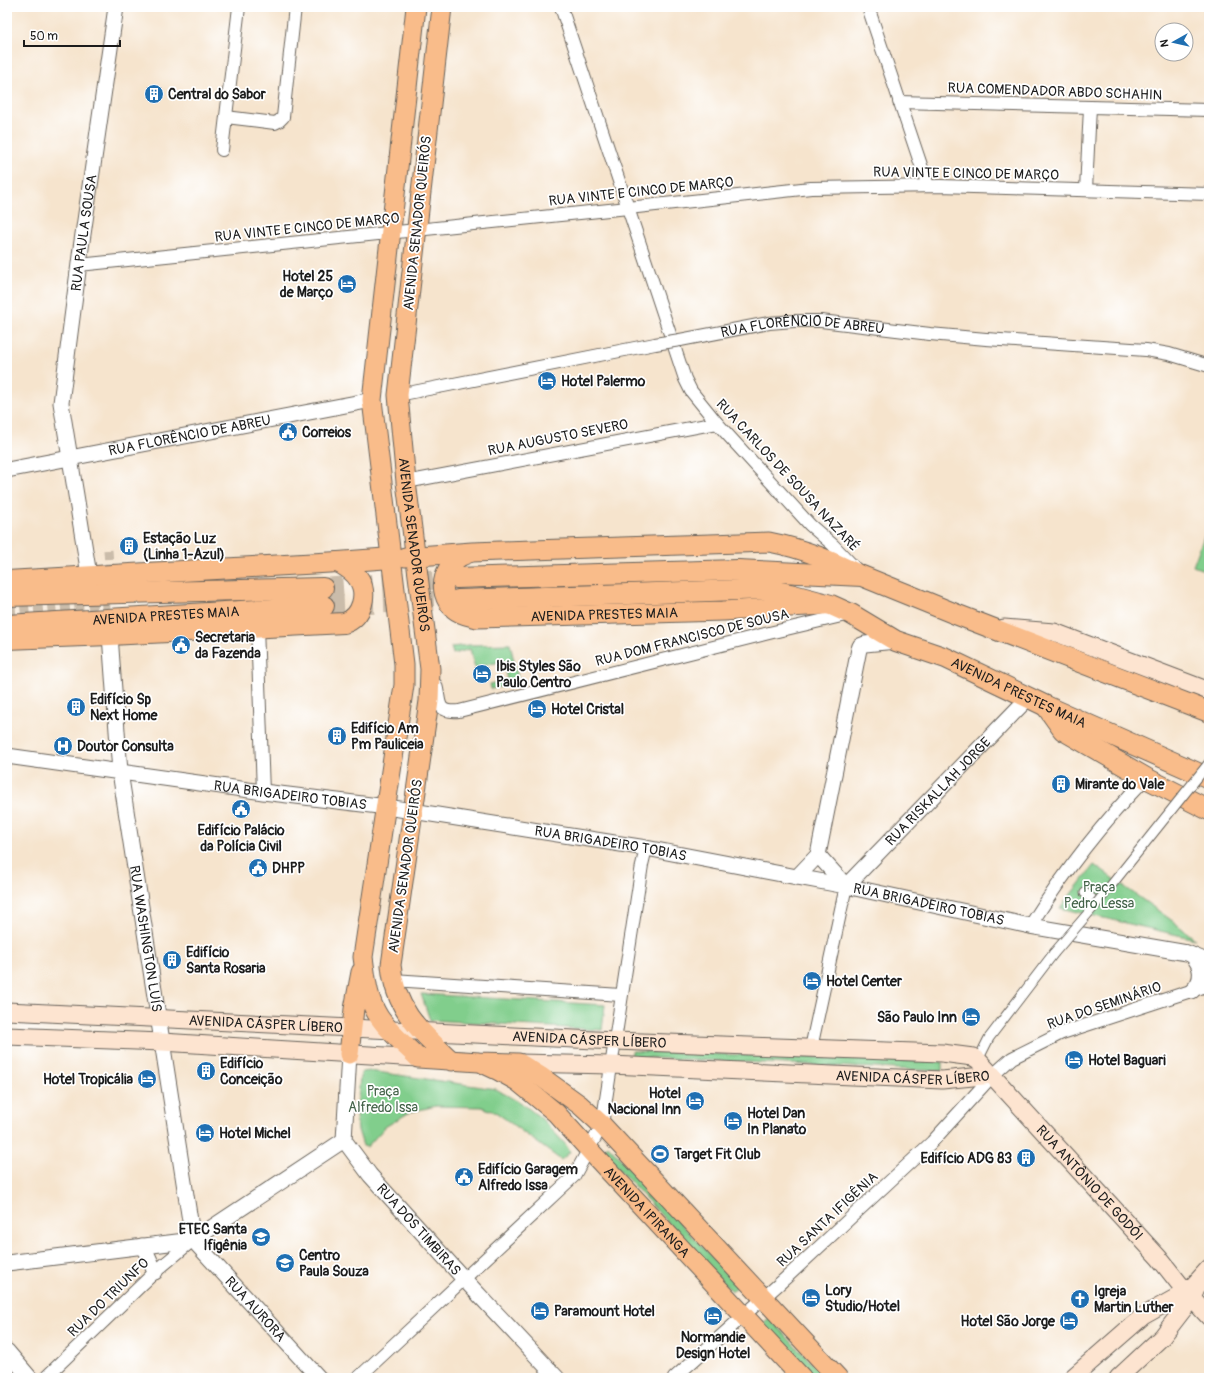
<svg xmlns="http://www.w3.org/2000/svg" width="1216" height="1385" font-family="Pangolin,sans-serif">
  <rect width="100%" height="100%" fill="#fff"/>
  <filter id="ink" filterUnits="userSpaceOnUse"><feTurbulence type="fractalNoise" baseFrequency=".025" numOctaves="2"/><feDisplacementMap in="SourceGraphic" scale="8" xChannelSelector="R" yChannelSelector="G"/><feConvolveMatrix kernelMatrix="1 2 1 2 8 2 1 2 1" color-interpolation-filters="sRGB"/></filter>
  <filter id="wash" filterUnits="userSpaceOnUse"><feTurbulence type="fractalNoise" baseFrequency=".012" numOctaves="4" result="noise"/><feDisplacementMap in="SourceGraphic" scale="16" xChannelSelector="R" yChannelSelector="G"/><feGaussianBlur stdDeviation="0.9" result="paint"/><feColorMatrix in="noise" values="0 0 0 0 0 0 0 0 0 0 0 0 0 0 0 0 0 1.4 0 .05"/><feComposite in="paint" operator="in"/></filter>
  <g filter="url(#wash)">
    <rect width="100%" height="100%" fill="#f6e4cd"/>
    <g fill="#81ce8c" stroke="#4e7554">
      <polygon points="1206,531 1209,532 1209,572 1193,566"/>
      <polygon points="510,644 519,682 491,689 490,684 507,680 503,661 475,668 470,649 453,654 451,647 469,645"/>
      <polygon points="1094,865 1174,922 1195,939 1060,908"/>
      <polygon points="421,994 605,1005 602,1030 430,1020"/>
      <polygon points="632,1051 942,1062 942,1071 631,1057"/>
      <polygon points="370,1071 496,1089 524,1105 541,1118 566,1145 570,1152 561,1160 497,1113 482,1107 436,1106 410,1112 385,1127 367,1147 363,1146 358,1130 356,1118 360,1077 362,1072"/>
      <polygon points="608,1145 738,1285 731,1291 602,1151"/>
      <polygon points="769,1318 826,1378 812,1378 762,1324"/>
    </g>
  </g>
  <g filter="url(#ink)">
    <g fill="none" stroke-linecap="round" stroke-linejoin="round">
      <g stroke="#cabcaa" stroke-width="9" stroke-dasharray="9 4.5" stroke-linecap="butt">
        <polyline points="108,550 110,577"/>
        <polyline points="7,612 113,603"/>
      </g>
      <g stroke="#cabcaa" stroke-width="20" stroke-dasharray="20 10" stroke-linecap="butt">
        <polyline points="323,588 456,578"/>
        <polyline points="324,606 458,600"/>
      </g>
      <g stroke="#68625a" stroke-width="11">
        <g id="pedestrian">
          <polyline points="1085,893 1097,903"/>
          <polyline points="978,1060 989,1038 1054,953"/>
        </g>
      </g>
      <g stroke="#68625a" stroke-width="14">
        <g id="minor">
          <polyline points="561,7 685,379 691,391 717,423 810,525 833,545 855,568"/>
          <polyline points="868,7 928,186"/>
          <polyline points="899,102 1209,110"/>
          <polyline points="226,117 275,123 279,121 283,117 295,7"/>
          <polyline points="222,150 239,7"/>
          <polyline points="1086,190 1090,107"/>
          <polyline points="79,265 628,208 811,188 940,186 1209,194"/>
          <path id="s1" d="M680 340 769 323 794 321H821L930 334 986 339 1146 350 1169 354 1209 366"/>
          <polyline points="398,395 655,344"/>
          <polyline points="406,482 717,423"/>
          <polyline points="257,627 263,792"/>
          <path d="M436 685C441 702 435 713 459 711L769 633 850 614"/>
          <path d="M1030 926C1063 874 1102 823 1146 778"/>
          <polyline points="393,980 621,995"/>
          <polyline points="811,1048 846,886"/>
          <polyline points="45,1378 155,1272 193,1240"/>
          <polyline points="358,1378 574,1176 602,1125 642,865 646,848"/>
          <polyline points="674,1378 788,1276 932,1142 993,1075 1012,1058 1062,1033 1209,985"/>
        </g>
      </g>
      <g stroke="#68625a" stroke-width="17">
        <g id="tertiary">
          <path id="s2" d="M7 470 372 400"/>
          <path id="s3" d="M89 575 61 403 81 248 116 7"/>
          <path id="s4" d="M110 635 120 772 193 1240"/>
          <path id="s5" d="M7 756 263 792 387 807 646 848 797 877 846 886 1030 926 1187 953 1209 962"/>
          <polyline points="818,855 846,886"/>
          <polyline points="797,877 818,855 859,649 860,646 865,644 896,641"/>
          <path id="s6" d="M846 886 1029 697"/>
          <path d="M1192 955C1202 966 1204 980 1192 991"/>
          <path id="s7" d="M349 1054 344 1140 370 1175 464 1279 557 1378"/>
          <path id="s8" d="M193 1240 319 1378"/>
          <polyline points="142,1246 147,1254 155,1272"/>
          <polyline points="7,1263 193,1240 344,1140"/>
          <polyline points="7,1351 30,1378"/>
        </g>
      </g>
      <g stroke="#68625a" stroke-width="19">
        <g id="secondary">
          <polyline points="1004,628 1054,632 1209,691"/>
          <path id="s9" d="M7 1011 615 1041 942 1053 973 1057 978 1060 1159 1258 1186 1292 1209 1317"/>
          <polyline points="7,1036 162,1042 418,1058"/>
          <path id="s10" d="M519 1063 611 1065 942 1080 993 1075"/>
          <polyline points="1072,1378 1143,1316 1186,1292 1194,1285 1209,1268"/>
          <polyline points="1118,1378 1162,1337 1192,1298 1196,1289"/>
        </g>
      </g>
      <g stroke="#68625a" stroke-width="21">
        <g id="primary">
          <path d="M416 7 372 400 404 664V685L363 957C366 978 367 999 379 1017 389 1032 405 1045 418 1058L479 1062 519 1063 540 1076 580 1105 602 1125 838 1378"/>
          <path id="s11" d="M442 7 398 395 406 482 430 669 429 701 391 965C395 1011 421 1032 452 1061"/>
          <path id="s12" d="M469 553C444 560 434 591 454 609 461 615 469 616 477 618L723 611 824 605"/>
          <path d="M405 557 472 552 769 542C805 549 830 560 862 576"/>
          <polyline points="349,1054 354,1009 361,972"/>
          <path id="s13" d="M484 1064 499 1071 517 1081 556 1113 593 1154 802 1378"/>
        </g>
      </g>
      <g stroke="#68625a" stroke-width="22">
        <g id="trunk">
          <polyline points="456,578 738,570 862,576 958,615 1209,712"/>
          <polyline points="7,581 338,562 391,558"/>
          <polyline points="7,596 323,588"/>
          <path id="s14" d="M458 600 766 589 790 594 831 605 851 614 896 641 946 658 1046 706 1209 778"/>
          <path id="s15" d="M7 625 324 606"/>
          <path d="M7 639 110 635 344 623C362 618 369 593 358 578 353 570 346 567 338 562"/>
          <polyline points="1046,706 1063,730 1146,778 1209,810"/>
        </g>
      </g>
      <use href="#pedestrian" stroke="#fff" stroke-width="9"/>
      <use href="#minor" stroke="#fff" stroke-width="12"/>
      <use href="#tertiary" stroke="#fff" stroke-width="15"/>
      <use href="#secondary" stroke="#fde4d0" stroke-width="17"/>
      <use href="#primary" stroke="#f9bc8a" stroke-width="19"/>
      <use href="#trunk" stroke="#f9bc8a" stroke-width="20"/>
      <g stroke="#68625a" stroke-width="11" stroke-linecap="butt">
        <polyline id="pedestrian-bridge" points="1054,953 1097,903 1209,763"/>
      </g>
      <g stroke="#68625a" stroke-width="14" stroke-linecap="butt">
        <polyline id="minor-bridge" points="655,344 680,340"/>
      </g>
      <use href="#pedestrian-bridge" stroke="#fff" stroke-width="9"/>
      <use href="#minor-bridge" stroke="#fff" stroke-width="12"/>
    </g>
  </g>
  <defs>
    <g id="building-disc" transform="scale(1)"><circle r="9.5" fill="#1f6fb2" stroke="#fff"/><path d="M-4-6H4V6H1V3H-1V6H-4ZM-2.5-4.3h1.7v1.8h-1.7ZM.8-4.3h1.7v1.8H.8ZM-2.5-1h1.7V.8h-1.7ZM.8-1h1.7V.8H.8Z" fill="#fff"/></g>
    <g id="hotel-disc" transform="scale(1)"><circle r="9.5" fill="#1f6fb2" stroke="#fff"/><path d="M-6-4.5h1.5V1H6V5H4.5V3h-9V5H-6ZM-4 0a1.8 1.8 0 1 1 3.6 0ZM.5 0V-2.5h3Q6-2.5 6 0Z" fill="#fff"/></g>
    <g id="civic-disc" transform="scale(1)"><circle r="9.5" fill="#1f6fb2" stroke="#fff"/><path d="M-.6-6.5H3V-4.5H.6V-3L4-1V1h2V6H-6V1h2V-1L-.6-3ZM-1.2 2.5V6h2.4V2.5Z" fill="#fff"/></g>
    <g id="hospital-disc" transform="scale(1)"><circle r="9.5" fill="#1f6fb2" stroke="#fff"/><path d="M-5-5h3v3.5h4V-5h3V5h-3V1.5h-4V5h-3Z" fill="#fff"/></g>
    <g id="stadium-disc" transform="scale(1)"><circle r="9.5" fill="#1f6fb2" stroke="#fff"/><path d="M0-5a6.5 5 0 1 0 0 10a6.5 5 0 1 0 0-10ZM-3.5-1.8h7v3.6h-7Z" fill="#fff"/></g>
    <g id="university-disc" transform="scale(1)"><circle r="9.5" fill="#1f6fb2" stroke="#fff"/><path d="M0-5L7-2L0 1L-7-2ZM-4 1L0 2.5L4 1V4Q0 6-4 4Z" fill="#fff"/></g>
    <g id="church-disc" transform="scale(1)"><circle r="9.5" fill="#1f6fb2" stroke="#fff"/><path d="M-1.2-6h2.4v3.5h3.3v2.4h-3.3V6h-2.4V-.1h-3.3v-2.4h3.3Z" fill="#fff"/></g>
  </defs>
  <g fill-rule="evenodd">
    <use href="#building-disc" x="154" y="94"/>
    <use href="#hotel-disc" x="347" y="284"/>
    <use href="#hotel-disc" x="547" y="381"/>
    <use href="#civic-disc" x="288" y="432"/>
    <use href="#building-disc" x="129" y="546"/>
    <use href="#civic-disc" x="181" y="645"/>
    <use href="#hotel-disc" x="482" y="674"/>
    <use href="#building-disc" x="76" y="707"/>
    <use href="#hotel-disc" x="537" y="709"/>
    <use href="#building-disc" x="337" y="736"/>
    <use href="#hospital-disc" x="63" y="746"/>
    <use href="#building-disc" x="1061" y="784"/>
    <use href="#civic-disc" x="241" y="809"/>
    <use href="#civic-disc" x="258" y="868"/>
    <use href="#building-disc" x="172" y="960"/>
    <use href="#hotel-disc" x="812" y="981"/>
    <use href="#hotel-disc" x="971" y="1017"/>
    <use href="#hotel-disc" x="1074" y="1060"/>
    <use href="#building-disc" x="206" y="1071"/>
    <use href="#hotel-disc" x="147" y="1079"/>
    <use href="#hotel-disc" x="695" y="1101"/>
    <use href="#hotel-disc" x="733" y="1121"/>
    <use href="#hotel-disc" x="205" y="1133"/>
    <use href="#stadium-disc" x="660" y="1154"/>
    <use href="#building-disc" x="1026" y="1158"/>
    <use href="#civic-disc" x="464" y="1177"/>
    <use href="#university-disc" x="261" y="1237"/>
    <use href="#university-disc" x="285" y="1263"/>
    <use href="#hotel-disc" x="811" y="1298"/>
    <use href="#church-disc" x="1080" y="1299"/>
    <use href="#hotel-disc" x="540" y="1311"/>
    <use href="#hotel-disc" x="713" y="1316"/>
    <use href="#hotel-disc" x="1069" y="1321"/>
  </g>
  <g text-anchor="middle" stroke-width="3.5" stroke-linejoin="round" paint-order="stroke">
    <g font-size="14" fill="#1c1c1c" stroke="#fff">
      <text transform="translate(1055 91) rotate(2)" y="5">RUA COMENDADOR ABDO SCHAHIN</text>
      <text transform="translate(966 173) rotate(1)" y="5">RUA VINTE E CINCO DE MARÇO</text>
      <text transform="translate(641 191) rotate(-6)" y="5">RUA VINTE E CINCO DE MARÇO</text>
      <text transform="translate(417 223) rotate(-84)" y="5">AVENIDA SENADOR QUEIRÓS</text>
      <text transform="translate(307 227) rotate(-6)" y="5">RUA VINTE E CINCO DE MARÇO</text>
      <text dy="5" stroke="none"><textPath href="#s3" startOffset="346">RUA PAULA SOUSA</textPath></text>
      <text dy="5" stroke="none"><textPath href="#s1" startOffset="124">RUA FLORÊNCIO DE ABREU</textPath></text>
      <text dy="5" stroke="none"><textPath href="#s2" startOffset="186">RUA FLORÊNCIO DE ABREU</textPath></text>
      <text transform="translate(558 437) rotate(-11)" y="5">RUA AUGUSTO SEVERO</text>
      <text transform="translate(788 475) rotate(47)" y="5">RUA CARLOS DE SOUSA NAZARÉ</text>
      <text dy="5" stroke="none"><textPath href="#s11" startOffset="541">AVENIDA SENADOR QUEIRÓS</textPath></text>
      <text dy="5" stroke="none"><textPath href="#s15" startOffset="159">AVENIDA PRESTES MAIA</textPath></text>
      <text dy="5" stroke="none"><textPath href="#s12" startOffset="223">AVENIDA PRESTES MAIA</textPath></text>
      <text transform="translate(692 637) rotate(-14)" y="5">RUA DOM FRANCISCO DE SOUSA</text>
      <text dy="5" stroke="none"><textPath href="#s14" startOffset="583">AVENIDA PRESTES MAIA</textPath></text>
      <text dy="5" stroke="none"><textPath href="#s6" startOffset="132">RUA RISKALLAH JORGE</textPath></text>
      <text dy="5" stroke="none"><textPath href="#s5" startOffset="286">RUA BRIGADEIRO TOBIAS</textPath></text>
      <text dy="5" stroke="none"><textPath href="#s5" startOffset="610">RUA BRIGADEIRO TOBIAS</textPath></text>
      <text transform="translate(405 866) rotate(-82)" y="5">AVENIDA SENADOR QUEIRÓS</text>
      <text dy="5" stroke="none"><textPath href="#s5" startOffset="934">RUA BRIGADEIRO TOBIAS</textPath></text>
      <text dy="5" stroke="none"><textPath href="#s4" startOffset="306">RUA WASHINGTON LUÍS</textPath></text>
      <text transform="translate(1104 1005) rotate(-19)" y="5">RUA DO SEMINÁRIO</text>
      <text dy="5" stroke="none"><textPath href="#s9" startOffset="259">AVENIDA CÁSPER LÍBERO</textPath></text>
      <text dy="5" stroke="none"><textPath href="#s9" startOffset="583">AVENIDA CÁSPER LÍBERO</textPath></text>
      <text dy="5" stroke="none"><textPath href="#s10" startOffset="394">AVENIDA CÁSPER LÍBERO</textPath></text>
      <text dy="5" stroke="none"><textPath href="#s9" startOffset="1139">RUA ANTÔNIO DE GODÓI</textPath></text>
      <text dy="5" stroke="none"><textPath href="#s13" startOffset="222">AVENIDA IPIRANGA</textPath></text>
      <text transform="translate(827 1219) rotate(-43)" y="5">RUA SANTA IFIGÊNIA</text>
      <text dy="5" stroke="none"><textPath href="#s7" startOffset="203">RUA DOS TIMBIRAS</textPath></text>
      <text transform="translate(108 1297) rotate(-44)" y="5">RUA DO TRIUNFO</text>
      <text dy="5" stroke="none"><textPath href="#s8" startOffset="93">RUA AURORA</textPath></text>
    </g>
    <g font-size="14" font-weight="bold" fill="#1c1c1c" stroke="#fff" text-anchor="start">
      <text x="168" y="99">Central do Sabor</text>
      <text x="333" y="281" text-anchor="end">Hotel 25<tspan x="333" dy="16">de Março</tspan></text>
      <text x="561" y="386">Hotel Palermo</text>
      <text x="302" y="437">Correios</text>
      <text x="143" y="543">Estação Luz<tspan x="143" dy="16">(Linha 1-Azul)</tspan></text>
      <text x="195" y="642">Secretaria<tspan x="195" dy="16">da Fazenda</tspan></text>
      <text x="496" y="671">Ibis Styles São<tspan x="496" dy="16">Paulo Centro</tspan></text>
      <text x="90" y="704">Edifício Sp<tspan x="90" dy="16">Next Home</tspan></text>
      <text x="551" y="714">Hotel Cristal</text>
      <text x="351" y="733">Edifício Am<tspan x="351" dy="16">Pm Pauliceia</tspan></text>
      <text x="77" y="751">Doutor Consulta</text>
      <text x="1075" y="789">Mirante do Vale</text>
      <text x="241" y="835" text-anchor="middle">Edifício Palácio<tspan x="241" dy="16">da Polícia Civil</tspan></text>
      <text x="272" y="873">DHPP</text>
      <text x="186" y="957">Edifício<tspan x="186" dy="16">Santa Rosaria</tspan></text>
      <text x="826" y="986">Hotel Center</text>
      <text x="957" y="1022" text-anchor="end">São Paulo Inn</text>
      <text x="1088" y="1065">Hotel Baguari</text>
      <text x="220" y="1068">Edifício<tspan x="220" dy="16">Conceição</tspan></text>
      <text x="133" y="1084" text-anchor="end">Hotel Tropicália</text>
      <text x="681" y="1098" text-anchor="end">Hotel<tspan x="681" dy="16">Nacional Inn</tspan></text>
      <text x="747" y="1118">Hotel Dan<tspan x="747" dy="16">In Planato</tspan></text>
      <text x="219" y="1138">Hotel Michel</text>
      <text x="674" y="1159">Target Fit Club</text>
      <text x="1012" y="1163" text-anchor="end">Edifício ADG 83</text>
      <text x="478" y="1174">Edifício Garagem<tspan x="478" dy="16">Alfredo Issa</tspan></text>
      <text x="247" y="1234" text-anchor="end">ETEC Santa<tspan x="247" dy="16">Ifigênia</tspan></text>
      <text x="299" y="1260">Centro<tspan x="299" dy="16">Paula Souza</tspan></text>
      <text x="825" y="1295">Lory<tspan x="825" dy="16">Studio/Hotel</tspan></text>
      <text x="1094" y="1296">Igreja<tspan x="1094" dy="16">Martin Luther</tspan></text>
      <text x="554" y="1316">Paramount Hotel</text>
      <text x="1055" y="1326" text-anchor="end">Hotel São Jorge</text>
      <text x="713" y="1342" text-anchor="middle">Normandie<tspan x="713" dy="16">Design Hotel</tspan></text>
    </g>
    <g font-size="14" fill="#446349" stroke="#fff">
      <text x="1099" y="892">Praça<tspan x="1099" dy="16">Pedro Lessa</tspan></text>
      <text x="383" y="1096">Praça<tspan x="383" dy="16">Alfredo Issa</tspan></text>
    </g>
  </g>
  <rect width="1216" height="1385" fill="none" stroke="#fff" stroke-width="24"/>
  <g transform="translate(1174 42) rotate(262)"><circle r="19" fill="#ffffff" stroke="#a4a4a4"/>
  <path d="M0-3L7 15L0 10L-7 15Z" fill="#1f6fb2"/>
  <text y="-6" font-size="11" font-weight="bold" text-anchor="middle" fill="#1c1c1c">N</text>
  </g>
  <path d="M24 40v6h96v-6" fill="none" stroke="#1c1c1c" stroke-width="2"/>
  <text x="30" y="40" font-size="12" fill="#1c1c1c" stroke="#ffffff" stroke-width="3" paint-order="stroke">50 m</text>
</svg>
